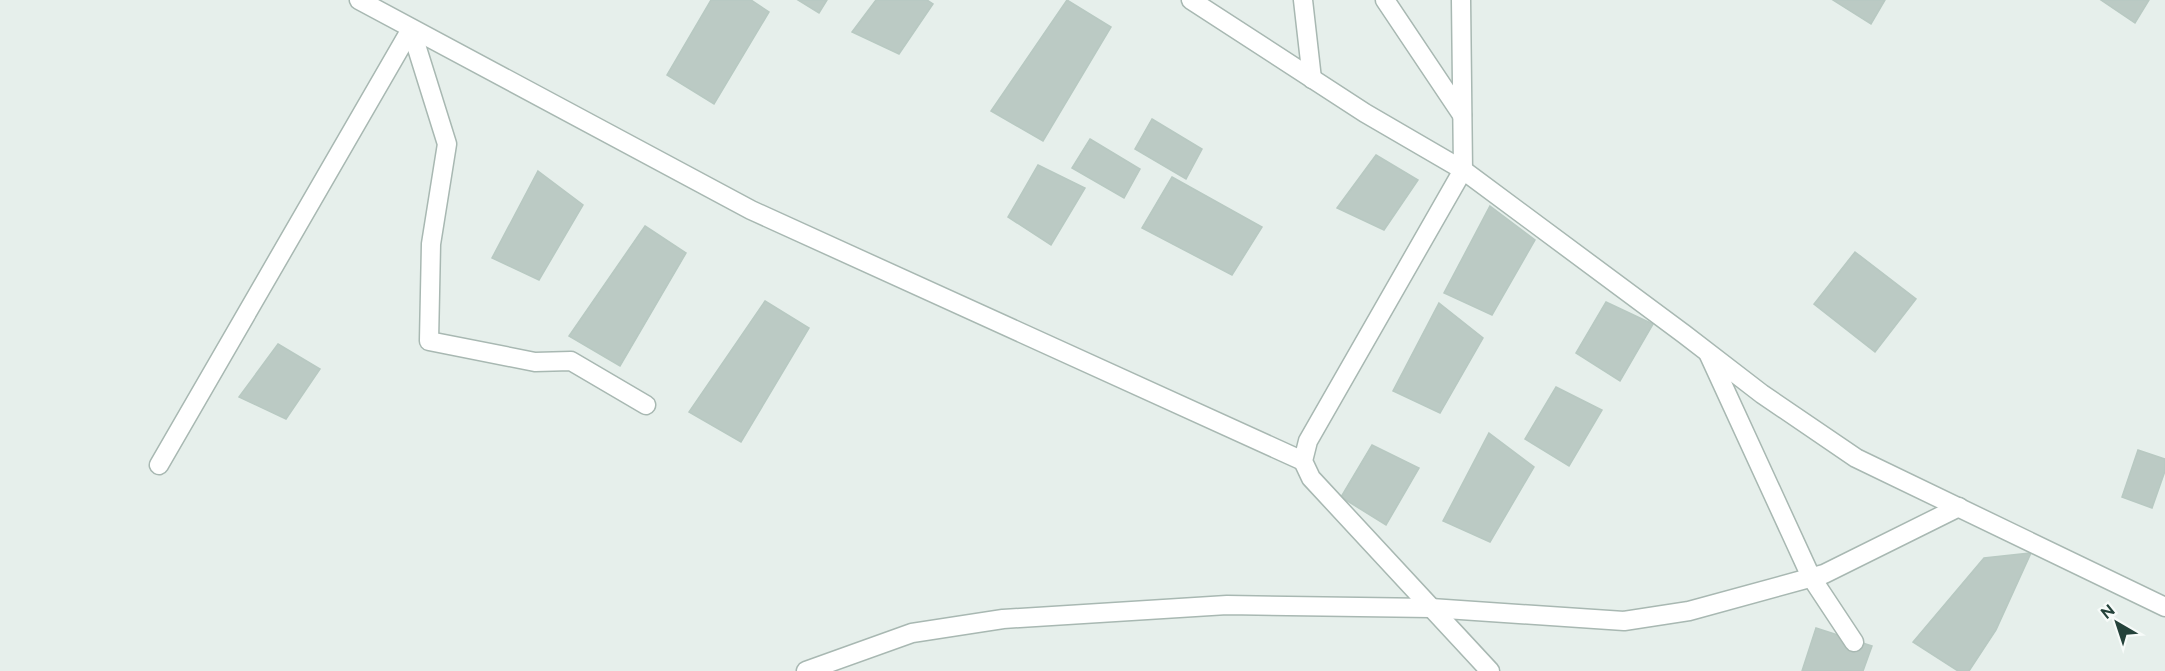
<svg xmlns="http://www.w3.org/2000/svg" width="2165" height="671" font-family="Raleway,sans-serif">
  <rect width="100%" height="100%" fill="#e6efeb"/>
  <g fill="#bbcac4" stroke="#b8c9c2" stroke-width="1.5">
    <polygon points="711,0 751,0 769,12 714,104 667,75"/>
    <polygon points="798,0 827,0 819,13"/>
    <polygon points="876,0 927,0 933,4 899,54 852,32"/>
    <polygon points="1067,0 1111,27 1043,141 991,111"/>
    <polygon points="1833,0 1885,0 1871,24"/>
    <polygon points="2101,0 2149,0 2135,23"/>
    <polygon points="1152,119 1202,149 1186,179 1135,149"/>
    <polygon points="1090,139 1140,169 1124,198 1072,168"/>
    <polygon points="1376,155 1418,180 1384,230 1337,208"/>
    <polygon points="1038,165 1085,188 1051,245 1008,217"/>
    <polygon points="538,171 583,205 539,280 492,258"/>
    <polygon points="1172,177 1262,227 1232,275 1142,228"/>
    <polygon points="1490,206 1535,240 1492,315 1444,293"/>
    <polygon points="645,226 686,253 620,366 569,336"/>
    <polygon points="1855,252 1916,299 1875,352 1814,304"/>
    <polygon points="765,301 809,328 741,442 689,412"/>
    <polygon points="1606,302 1653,324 1620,381 1576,353"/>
    <polygon points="1439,303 1483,338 1440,413 1393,391"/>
    <polygon points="278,344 320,369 286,419 239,397"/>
    <polygon points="1556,387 1602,410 1569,466 1525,439"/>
    <polygon points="1489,433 1534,467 1490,542 1443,521"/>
    <polygon points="1372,445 1419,468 1386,525 1341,497"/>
    <polygon points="2138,450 2165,459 2165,471 2152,508 2122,497"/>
    <polygon points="2031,553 1996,630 1969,671 1958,671 1913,642 1984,558"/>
    <polygon points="1816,628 1872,646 1863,671 1802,671"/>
  </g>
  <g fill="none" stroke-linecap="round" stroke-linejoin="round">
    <g stroke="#a8b8b2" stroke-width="21">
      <g id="minor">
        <polyline points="359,0 751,210 1303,461"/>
        <polyline points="1191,0 1365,113 1463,170 1684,334 1762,394 1856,458 2165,607"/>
        <polyline points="1303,0 1312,79"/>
        <polyline points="1385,0 1462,115"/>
        <polyline points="1461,0 1463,170 1308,441 1303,461 1311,478 1490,671"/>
        <polyline points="411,29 447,144 431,244 429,341 535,362 571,361 646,405"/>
        <polyline points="1709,355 1811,577 1854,642"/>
        <polyline points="159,465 411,29"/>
        <polyline points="806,671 912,633 1003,619 1227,605 1431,608 1624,621 1689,611 1824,574 1959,507"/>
      </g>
    </g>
    <use href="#minor" stroke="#fff" stroke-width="18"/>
  </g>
  <g transform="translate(2117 623) rotate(321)" stroke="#f7fbf9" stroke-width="4.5" paint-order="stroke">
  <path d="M0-4.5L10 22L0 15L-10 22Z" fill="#24423a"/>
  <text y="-9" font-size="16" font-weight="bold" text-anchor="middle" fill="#24423a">N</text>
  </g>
</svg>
